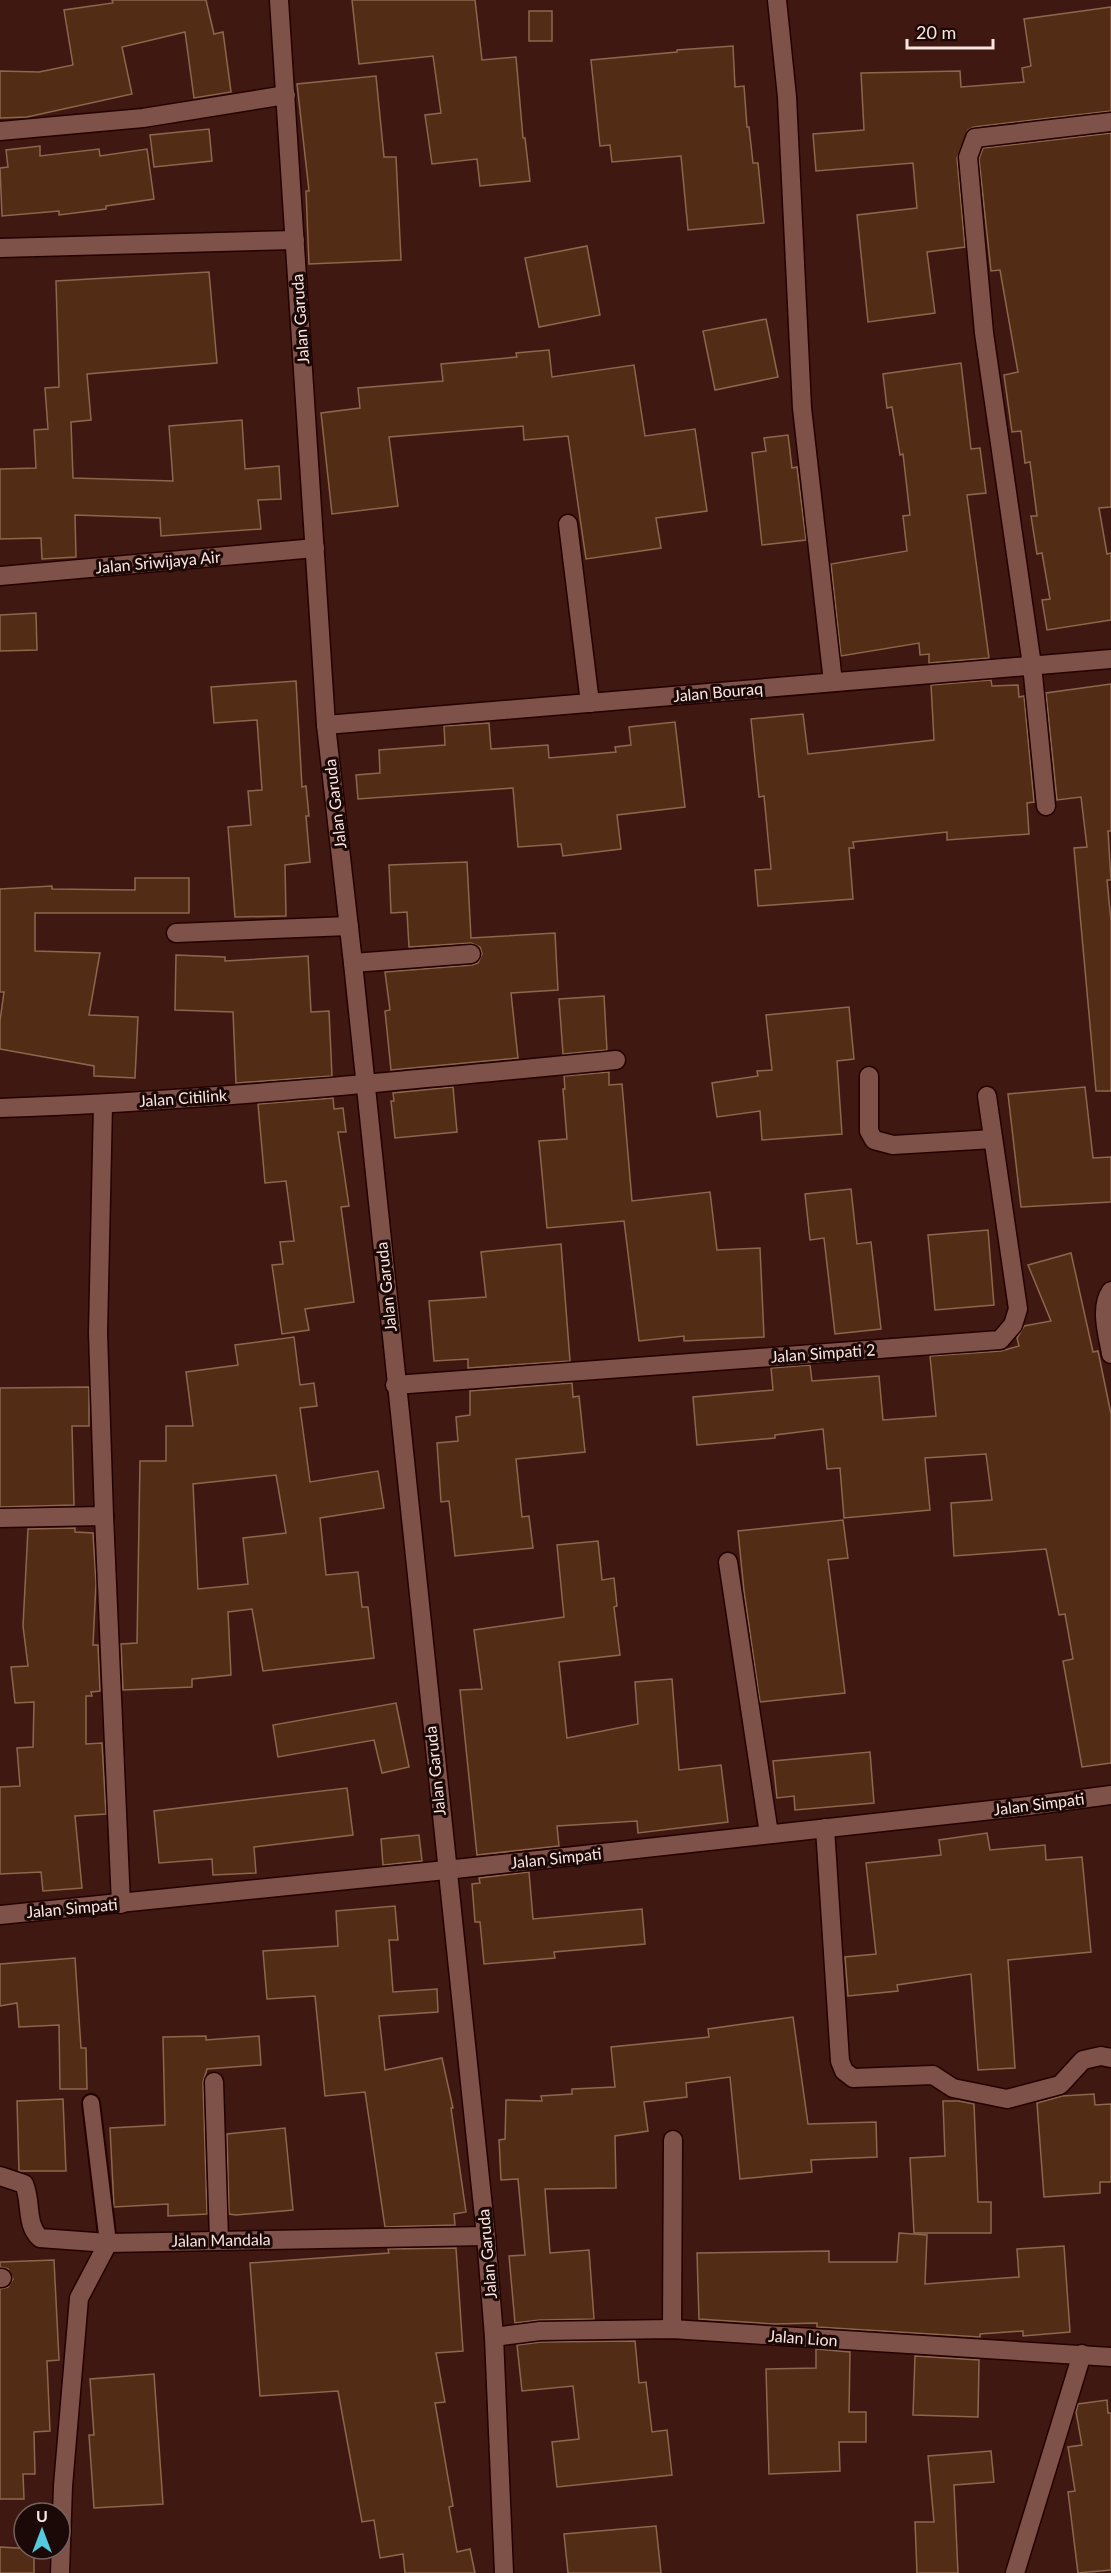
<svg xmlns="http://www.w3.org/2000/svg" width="1111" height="2573" font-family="Lato,sans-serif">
  <rect width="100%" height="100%" fill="#3f1811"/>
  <g fill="#522c14" stroke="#8e664e" stroke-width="1.5" fill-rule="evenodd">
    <polygon points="112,0 206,0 214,34 223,32 231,92 194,98 185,32 122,47 132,94 27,117 0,118 0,71 39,72 73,65 64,10 113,3"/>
    <polygon points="352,0 475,0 482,60 516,57 523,138 525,138 530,181 480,186 477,159 432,164 425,115 441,113 433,56 359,64"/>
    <polygon points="1111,7 1111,111 974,127 968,130 957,158 965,247 927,252 935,313 868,322 857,215 917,208 913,163 816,171 813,134 864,130 861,73 960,71 961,87 1024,82 1022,68 1031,66 1024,19"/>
    <rect x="529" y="11" width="23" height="30"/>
    <polygon points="733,46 735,87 744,86 747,127 749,127 753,163 758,163 764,223 688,230 681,156 612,162 610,145 600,146 591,60 677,52 677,50"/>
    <polygon points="376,76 384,157 396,157 401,260 309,264 306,191 309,191 297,84"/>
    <polygon points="209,129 212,161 154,167 150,135"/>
    <polygon points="1111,133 1111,507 1099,508 1107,554 1111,553 1111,620 1047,630 1042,600 1050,599 1042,553 1037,554 1031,516 1037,516 1030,462 1025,463 1021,431 1012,432 1004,375 1018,372 1000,270 991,271 979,159 983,148"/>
    <polygon points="40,146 40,156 99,149 100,156 147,149 154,199 106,206 106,209 59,215 59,211 2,216 0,168 8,167 6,150"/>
    <polygon points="587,246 600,315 539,327 525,258"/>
    <polygon points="209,272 217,363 87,374 91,420 71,422 73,478 173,481 169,426 242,420 245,469 279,466 281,499 258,500 261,529 161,536 160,518 75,515 76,557 42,559 41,538 0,539 0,469 36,468 34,430 48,429 45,388 59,387 56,281"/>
    <polygon points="766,319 778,377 715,390 703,331"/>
    <polygon points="549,350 552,377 634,365 645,436 695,429 707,511 656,518 661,548 586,559 568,436 524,440 523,426 389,437 398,506 332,514 321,413 360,408 358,388 443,381 441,364 517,357 516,353"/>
    <polygon points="961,363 971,449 980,448 986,493 967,495 989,658 929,663 929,654 920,655 919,643 841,656 831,564 907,551 903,516 910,515 903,454 900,455 892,407 887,408 883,374"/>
    <polygon points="788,435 792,468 797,467 806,540 762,545 752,453 766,451 764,438"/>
    <polygon points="36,613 37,650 0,651 0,615"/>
    <polygon points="991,680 992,686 1018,685 1019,697 1024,696 1034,802 1027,803 1029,834 947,840 947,832 853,842 854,848 849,848 853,899 758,906 755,870 771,869 764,796 759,797 751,719 803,714 808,754 934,740 931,685"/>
    <polygon points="296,681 302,787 306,786 309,816 306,816 310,862 285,865 286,916 235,917 228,827 251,825 248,791 262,790 257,720 214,723 211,687"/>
    <polygon points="1111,684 1111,831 1108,831 1111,880 1107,880 1111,921 1111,1091 1096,1091 1074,848 1087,847 1081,797 1057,800 1046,693"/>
    <polygon points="675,722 685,807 617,815 621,849 563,856 561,844 518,847 513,788 358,799 356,775 380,773 379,750 445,745 444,726 489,723 491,749 548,745 549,758 616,752 615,747 631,745 629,727"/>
    <polygon points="467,862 471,938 555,933 558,990 511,993 518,1058 391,1070 385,1011 390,1010 385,972 472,965 478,963 482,954 480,947 471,943 409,947 407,912 391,913 389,865"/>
    <polygon points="135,878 189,878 189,913 35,913 35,951 100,953 89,1015 138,1017 135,1078 94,1076 94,1066 0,1049 0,1021 4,992 0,992 0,889 52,886 52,889 135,890"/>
    <polygon points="176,955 225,957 225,961 308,956 311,1012 329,1011 332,1076 236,1083 233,1012 175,1010"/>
    <polygon points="604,996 607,1050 563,1054 559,999"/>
    <polygon points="849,1007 854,1059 837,1061 842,1134 762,1140 760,1111 717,1117 712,1083 758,1076 757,1071 772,1070 766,1015"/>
    <polygon points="609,1072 609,1085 622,1084 632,1201 710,1192 717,1250 760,1248 764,1337 684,1341 684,1336 639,1341 624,1221 547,1228 539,1141 567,1139 563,1089 565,1089 564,1076"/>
    <polygon points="453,1087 457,1132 395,1138 391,1101 394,1101 393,1093"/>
    <polygon points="1085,1087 1093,1158 1111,1157 1111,1202 1021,1207 1008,1094"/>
    <polygon points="333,1098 334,1109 343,1108 346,1132 338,1132 349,1206 341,1207 354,1302 305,1309 309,1330 282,1334 272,1265 283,1264 280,1242 294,1241 286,1181 265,1183 258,1104"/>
    <polygon points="851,1189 857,1244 871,1242 881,1329 835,1334 824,1238 810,1240 805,1194"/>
    <polygon points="988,1230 994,1305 935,1310 928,1235"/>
    <polygon points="561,1244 570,1361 468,1368 468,1359 434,1361 429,1301 486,1297 481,1252"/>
    <polygon points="1071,1253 1093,1352 1098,1351 1111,1414 1111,1763 1082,1767 1063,1661 1073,1659 1065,1614 1059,1615 1046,1549 954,1556 951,1503 992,1500 986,1454 925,1458 930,1510 844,1518 840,1468 827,1469 823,1429 775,1435 775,1438 697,1445 693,1397 773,1390 771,1368 810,1365 812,1381 879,1376 883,1420 936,1416 930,1356 1001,1351 1019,1346 1017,1338 1024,1326 1051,1321 1028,1265"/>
    <path d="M294 1337 300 1385 314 1383 317 1406 300 1408 310 1482 378 1471 384 1508 320 1518 326 1575 358 1572 362 1607H368L374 1658 263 1671 252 1609 228 1612 231 1675 192 1679V1687L123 1690 121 1644 137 1643 140 1461H166V1426H193L186 1372 238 1365 235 1345ZM276 1475 286 1533 243 1538 248 1584 198 1589 193 1484Z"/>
    <polygon points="572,1383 573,1397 579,1396 585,1452 516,1459 522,1517 529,1516 533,1548 455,1556 449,1501 441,1502 437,1443 458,1441 456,1417 470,1415 470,1391"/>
    <polygon points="89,1387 89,1426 72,1426 74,1505 0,1507 0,1388"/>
    <polygon points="843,1520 848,1558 828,1560 845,1693 760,1702 744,1591 738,1531"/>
    <polygon points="75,1528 75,1532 93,1533 96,1583 93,1645 98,1645 100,1691 91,1692 92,1696 86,1696 86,1744 102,1743 106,1814 75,1816 82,1888 43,1891 41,1872 0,1874 0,1787 20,1786 17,1748 33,1747 34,1702 15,1703 11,1667 28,1666 23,1626 28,1529"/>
    <polygon points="598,1541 602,1580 614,1578 617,1606 614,1607 620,1655 559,1662 567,1738 638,1724 635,1682 672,1679 679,1770 721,1765 728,1822 638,1833 637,1821 557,1826 559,1846 477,1855 460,1690 482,1689 474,1630 564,1617 557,1545"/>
    <polygon points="396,1703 409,1767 382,1773 374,1740 278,1757 273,1725"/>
    <polygon points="870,1752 874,1803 795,1810 794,1796 777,1798 773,1761"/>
    <polygon points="347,1788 353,1835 254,1847 256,1873 213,1875 212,1859 159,1863 154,1811"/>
    <polygon points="987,1833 990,1850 1045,1845 1046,1860 1082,1857 1091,1952 1008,1960 1015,2068 978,2070 971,1974 897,1985 898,1991 848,1996 845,1957 876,1954 866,1863 941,1855 939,1840"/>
    <polygon points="419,1835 422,1861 383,1865 381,1839"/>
    <polygon points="529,1872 533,1919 642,1909 645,1944 554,1952 555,1958 484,1964 480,1922 475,1922 472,1884 480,1883 479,1878"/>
    <polygon points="395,1906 398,1940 389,1940 393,1992 437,1989 438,2012 379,2016 385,2070 442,2058 453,2108 451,2108 466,2212 454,2214 455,2225 385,2227 365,2092 325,2096 315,1996 267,1999 263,1951 338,1946 336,1911"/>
    <polygon points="75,1958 81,2048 86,2048 87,2089 60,2089 59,2025 19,2027 17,2003 0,2006 0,1964"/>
    <polygon points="793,2017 808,2124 876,2122 877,2157 811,2160 812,2172 740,2179 730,2077 686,2083 687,2097 644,2102 648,2131 615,2136 616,2188 545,2189 550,2253 589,2250 594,2319 540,2320 515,2323 509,2256 525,2255 518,2179 501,2180 499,2140 505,2139 506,2100 542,2101 541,2096 572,2094 572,2089 615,2087 611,2047 709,2037 708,2029"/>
    <polygon points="206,2036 206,2040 259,2036 261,2065 207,2069 203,2082 207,2214 168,2216 168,2204 114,2207 110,2128 165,2125 163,2037"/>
    <polygon points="1094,2094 1095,2105 1111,2104 1111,2182 1100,2182 1100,2193 1044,2197 1037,2103 1062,2096"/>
    <polygon points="63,2099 66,2171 19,2171 17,2101"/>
    <polygon points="943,2101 959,2101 974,2104 978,2202 991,2202 991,2233 914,2233 910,2158 945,2156"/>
    <polygon points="285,2128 293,2210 236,2215 229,2214 227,2134"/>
    <polygon points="899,2233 927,2235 925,2284 1019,2277 1017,2249 1064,2246 1070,2332 1023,2336 1023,2331 980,2334 980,2337 817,2327 817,2323 774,2324 699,2319 697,2253 829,2251 829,2262 897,2262"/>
    <polygon points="456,2248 463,2351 436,2353 445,2402 435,2403 453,2506 449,2507 457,2552 470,2549 475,2573 405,2573 403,2554 380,2558 374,2520 362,2522 338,2391 260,2396 250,2263 389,2253 388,2249"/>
    <polygon points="54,2260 59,2360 47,2361 50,2431 34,2432 35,2474 23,2474 24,2499 0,2499 0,2289 8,2287 13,2279 8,2269 0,2267 0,2262"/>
    <polygon points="635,2341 639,2383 646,2382 652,2432 667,2430 672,2475 557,2487 552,2442 579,2439 573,2386 522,2391 517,2345 541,2342"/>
    <polygon points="816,2349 850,2352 849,2412 866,2412 866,2442 839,2442 840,2471 769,2474 766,2369 816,2368"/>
    <polygon points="915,2356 979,2360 978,2417 913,2415"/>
    <polygon points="154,2374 163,2504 94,2508 89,2435 94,2435 90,2379"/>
    <polygon points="1107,2400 1108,2413 1111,2413 1111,2570 1078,2573 1068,2492 1075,2491 1068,2447 1082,2445 1076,2412 1078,2404"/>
    <polygon points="991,2451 994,2482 954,2485 958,2573 917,2573 915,2522 934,2522 928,2456"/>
    <polygon points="656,2526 661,2573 568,2573 564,2534"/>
    <polygon points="0,2547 34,2549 34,2573 0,2573"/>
  </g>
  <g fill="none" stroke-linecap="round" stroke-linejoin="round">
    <g stroke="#240200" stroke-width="20">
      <polyline id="service" points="91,2103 108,2243"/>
    </g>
    <g stroke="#240200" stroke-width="21">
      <g id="minor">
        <polyline points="777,0 787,97 802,408 833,682"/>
        <polyline points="0,131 143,118 286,95"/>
        <polyline points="0,248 295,240"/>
        <polyline points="568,524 590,703"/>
        <polyline points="0,576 315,548"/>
        <polyline points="326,725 1111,659"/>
        <polyline points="1046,806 1032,665 984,333 968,157 975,138 1111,122"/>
        <polyline points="176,933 349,926"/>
        <polyline points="353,963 471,954"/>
        <polyline points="869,1076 869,1131 874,1140 893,1145 993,1139"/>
        <polyline points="103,1104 98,1333 104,1516"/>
        <path d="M0 1108C206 1101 411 1080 616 1060"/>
        <path d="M1111 1291C1099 1308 1108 1335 1111 1354"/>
        <polyline points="395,1385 1000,1340 1013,1325 1018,1309 987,1096"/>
        <polyline points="0,1518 104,1516 121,1904"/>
        <polyline points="728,1562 769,1834"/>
        <polyline points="825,1828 840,2061 844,2071 853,2078 933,2075 953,2088 1007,2099 1060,2085 1083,2060 1101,2056 1111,2058"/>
        <polyline points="0,1915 446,1870 1028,1806 1111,1795"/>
        <polyline points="214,2082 219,2240"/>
        <path d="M0 2176 24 2184C32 2202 25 2224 40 2238L108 2243 486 2236"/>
        <polyline points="0,2278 2,2278"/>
        <polyline points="672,2329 673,2140"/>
        <polyline points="494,2337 540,2331 672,2329 1111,2357"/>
        <polyline points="60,2573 63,2486 79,2298 108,2243"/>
        <polyline points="1015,2573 1082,2354"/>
      </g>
    </g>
    <g stroke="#240200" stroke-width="21">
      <polyline id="tertiary" points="279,0 326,725 353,963 486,2236 494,2337 504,2573"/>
    </g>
    <use href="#service" stroke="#7e5149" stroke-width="16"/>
    <use href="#minor" stroke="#7e5149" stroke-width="18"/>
    <use href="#tertiary" stroke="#7e5149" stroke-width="18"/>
  </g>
  <g text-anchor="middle" stroke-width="6" stroke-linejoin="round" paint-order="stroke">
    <g font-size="16" fill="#fbe5e1" stroke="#1a0906">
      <text transform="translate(300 319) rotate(-94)" y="6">Jalan Garuda</text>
      <text transform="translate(158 562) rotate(-5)" y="6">Jalan Sriwijaya Air</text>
      <text transform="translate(718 692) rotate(-5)" y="6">Jalan Bouraq</text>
      <text transform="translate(335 804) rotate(-97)" y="6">Jalan Garuda</text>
      <text transform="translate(183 1098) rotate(-4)" y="6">Jalan Citilink</text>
      <text transform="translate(386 1287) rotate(-96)" y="6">Jalan Garuda</text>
      <text transform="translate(823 1353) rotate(-4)" y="6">Jalan Simpati 2</text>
      <text transform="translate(435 1771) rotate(-96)" y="6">Jalan Garuda</text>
      <text transform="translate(1039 1804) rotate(-7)" y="6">Jalan Simpati</text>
      <text transform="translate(556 1858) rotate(-6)" y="6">Jalan Simpati</text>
      <text transform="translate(72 1908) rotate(-5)" y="6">Jalan Simpati</text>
      <text transform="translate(221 2240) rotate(-1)" y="6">Jalan Mandala</text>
      <text transform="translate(487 2254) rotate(-95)" y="6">Jalan Garuda</text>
      <text transform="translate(803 2338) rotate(4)" y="6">Jalan Lion</text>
    </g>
  </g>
  <g transform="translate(42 2531)"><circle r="28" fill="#1a0906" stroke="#74615e" stroke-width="1.5"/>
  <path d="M0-4.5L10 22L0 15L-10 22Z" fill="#55cadf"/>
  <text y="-9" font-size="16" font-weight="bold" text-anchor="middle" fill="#fbe5e1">U</text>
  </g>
  <path d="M907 39v9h86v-9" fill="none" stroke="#fbe5e1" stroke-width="3"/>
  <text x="916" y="39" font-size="18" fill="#fbe5e1" stroke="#1a0906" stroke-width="4.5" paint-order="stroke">20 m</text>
</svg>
